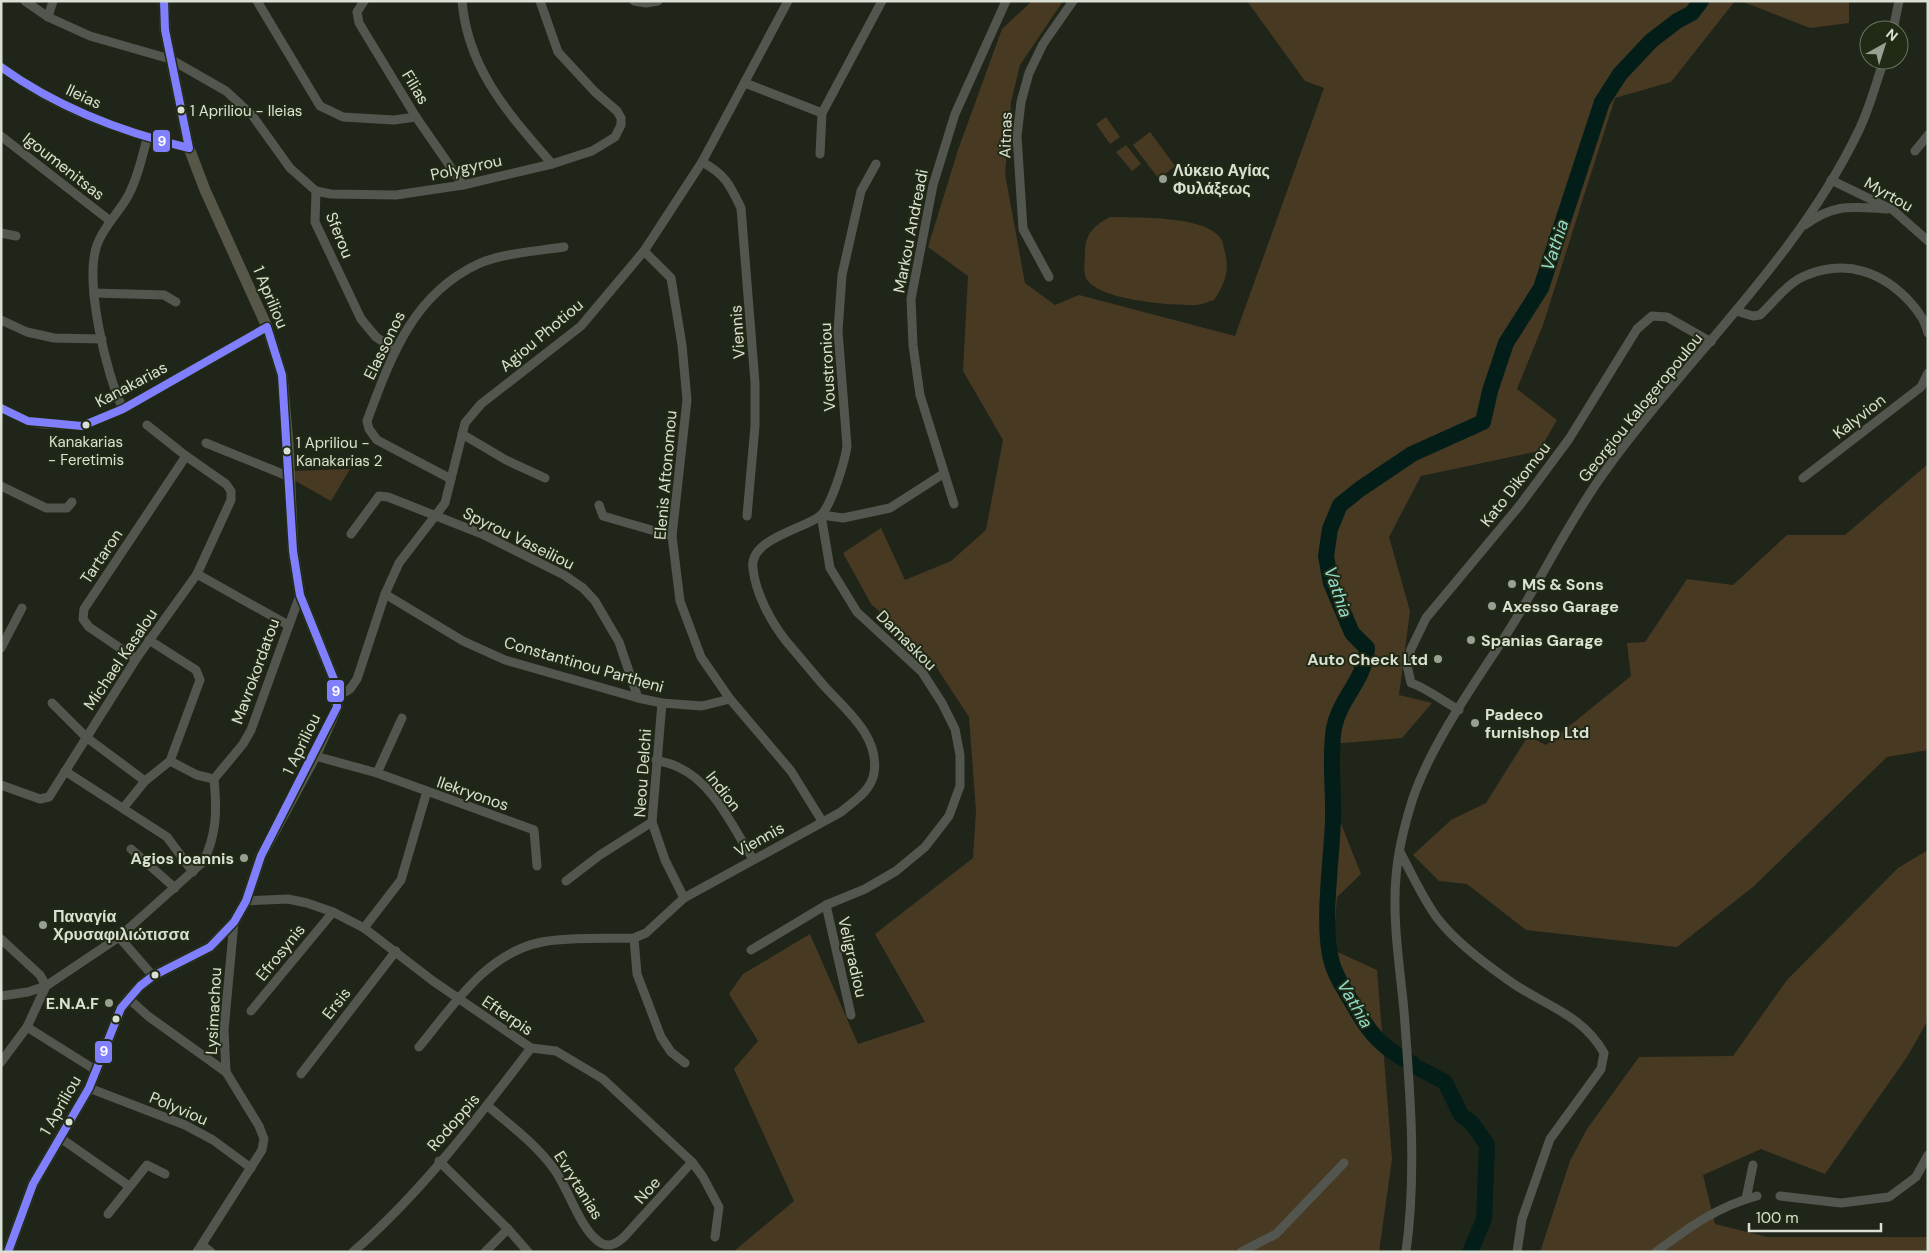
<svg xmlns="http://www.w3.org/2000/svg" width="1929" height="1253" font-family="'DM Sans',sans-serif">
  <rect width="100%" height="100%" fill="#202519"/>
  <g fill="#483923">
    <polygon points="1032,1 1063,1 1020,65 1011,102 1005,174 1025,283 1055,305 1079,295 1235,336 1324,88 1305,81 1247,1 1735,1 1671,82 1615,98 1543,325 1517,389 1557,420 1539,451 1421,476 1389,537 1410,611 1399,695 1432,703 1402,738 1332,744 1326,786 1361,874 1337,897 1333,950 1377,970 1392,1159 1379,1252 1255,1252 1248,1246 1231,1252 733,1252 794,1201 734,1069 758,1041 729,994 743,974 810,934 858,1044 925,1022 875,934 973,858 976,811 969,717 929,656 871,604 843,553 881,528 905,580 951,561 986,530 1003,440 963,371 968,276 928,247 958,150 1002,29"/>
    <polygon points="1741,1 1849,1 1849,23 1810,28"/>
    <polygon points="1106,117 1120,137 1110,144 1096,124"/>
    <polygon points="1150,132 1175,166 1159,179 1133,145"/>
    <polygon points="1126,145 1141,164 1132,171 1116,152"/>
    <path d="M1110 217C1136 218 1206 215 1221 239 1223 242 1224 249 1225 253 1230 271 1224 285 1214 300 1207 302 1199 306 1191 305 1168 305 1097 300 1086 278 1083 272 1085 261 1085 255 1084 235 1094 225 1110 217Z"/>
    <polygon points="1928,464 1928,750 1887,757 1754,886 1677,947 1526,930 1467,884 1439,881 1413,855 1451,820 1486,803 1528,736 1546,745 1631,676 1627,643 1645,642 1687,579 1733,585 1787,535 1845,535"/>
    <polygon points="350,469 331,501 292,479 293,471"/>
    <polygon points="1928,850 1928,1020 1907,1057 1825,1174 1761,1149 1703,1175 1715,1224 1767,1237 1928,1237 1928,1252 1540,1252 1570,1161 1587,1129 1639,1057 1733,1056 1787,980 1898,868"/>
  </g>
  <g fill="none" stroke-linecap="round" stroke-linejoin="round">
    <polyline stroke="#031e18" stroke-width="2.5" points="1413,1064 1420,1069"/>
    <g stroke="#031e18" stroke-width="16">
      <path d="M1413 1064C1383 1049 1369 1033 1353 1004 1345 990 1336 978 1332 963 1321 926 1332 859 1333 819 1334 789 1329 758 1334 728 1340 697 1365 681 1367 648L1352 633 1331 583 1326 556 1330 529 1340 505 1360 489 1412 454 1483 422 1490 391 1506 343 1541 288 1602 102 1620 74 1651 41 1677 21 1692 13 1701 1"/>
      <polyline points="1420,1069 1445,1082 1461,1115 1472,1123 1487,1145 1484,1219 1470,1252"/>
    </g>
    <g stroke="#53564e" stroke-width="9">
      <polyline points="25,1 48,17 90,36 170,59 226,91 252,115 290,168 316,191"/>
      <polyline points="257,1 320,106 343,117 394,120 416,117"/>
      <polyline points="364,1 357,12 359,23 416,117 463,185"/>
      <path d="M462 1C468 70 509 114 552 164"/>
      <polyline points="634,1 646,3 658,1"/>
      <polyline points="48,17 53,1"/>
      <polyline points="1893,30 1899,1"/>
      <path d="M1 67C53 107 125 134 189 148"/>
      <polyline points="745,83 822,113 882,1"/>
      <polyline points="1,136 109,220"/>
      <polyline points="1915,151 1928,135"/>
      <polyline points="820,154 822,113"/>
      <path d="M702 162C725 174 730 185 741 208L755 383V426L747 516"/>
      <polyline points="1831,180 1893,210 1928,241"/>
      <polyline points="316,191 331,194 396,195 463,185 552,164 592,151 615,137 621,125 621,118 617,111 595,92 558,52 540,1"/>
      <polyline points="316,191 315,222 361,319 376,337 395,350"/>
      <path d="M1805 225C1834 203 1853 207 1887 209"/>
      <polyline points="1,233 16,236"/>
      <polyline points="644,251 671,278 682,345 687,400 672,536 680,601 701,657 730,699 791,771 822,821"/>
      <polyline points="1049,277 1023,229 1017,136 1021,102 1029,73 1043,44 1073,1"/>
      <polyline points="94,293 164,295 176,302"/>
      <path d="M1736 311 1753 316 1760 315C1774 302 1789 281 1807 275 1847 259 1883 272 1911 303 1918 311 1926 323 1928 333"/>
      <polyline points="1,320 27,332 54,338 102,339"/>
      <polyline points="1,408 28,421 43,424 82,426 123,409 267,327"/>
      <path d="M123 409C106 374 84 281 97 245 104 225 120 212 129 194 138 177 142 157 147 139"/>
      <polyline points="462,434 506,460 545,478"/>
      <polyline points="206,443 290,477"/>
      <polyline points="1803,478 1921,387 1928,373"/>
      <path d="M451 479 377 440 369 429 367 421C391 357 412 295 478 264 502 253 538 251 564 247"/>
      <polyline points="1,486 46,508 67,508 72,502"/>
      <polyline points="954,504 920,395 913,345 911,299 933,185 955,114 1006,1"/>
      <polyline points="599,505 603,516 672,536"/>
      <polyline points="821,515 843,518 890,508 943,474"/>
      <polyline points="351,534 379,496 388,497 482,534 564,575 583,588 595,601 619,642 638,698"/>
      <polyline points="197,574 288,625"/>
      <polyline points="385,594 463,641 505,660 638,698 662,703 702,706 730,699"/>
      <polyline points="1,648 22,608"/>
      <polyline points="136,659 89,627 83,619 84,609 186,456"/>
      <polyline points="338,696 350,689 357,679 385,594 399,563 445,503 465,423 481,404 581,326 644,251 702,162 788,1"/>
      <polyline points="52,703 86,737 145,781"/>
      <polyline points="662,703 652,822 665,860 684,898"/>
      <path d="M1459 710C1446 703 1423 686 1411 683L1407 665 1411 649 1426 618 1520 505 1569 439 1637 329 1652 316 1667 317 1711 342"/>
      <polyline points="315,756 377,773 402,718"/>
      <path d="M656 760C663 762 671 763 678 767 714 783 733 828 753 859"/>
      <polyline points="170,761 197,775 214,779"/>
      <polyline points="65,771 167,837 193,872"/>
      <polyline points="377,773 427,791"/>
      <polyline points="1,785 40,799 49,797 136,659 197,574 231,500 231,491 226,484 186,456 147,425"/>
      <polyline points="124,807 145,781 170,761 200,680 196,670 149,640"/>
      <polyline points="131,849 175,888"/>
      <path d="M1400 852C1412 874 1423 899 1438 919 1455 941 1488 966 1511 982 1545 1006 1582 1014 1604 1053L1601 1069 1550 1139 1522 1219 1517 1252"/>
      <polyline points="566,881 600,855 652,822"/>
      <polyline points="246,901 288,899 307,903 333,912 364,928 433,981 531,1048 556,1051 603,1079 692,1162 703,1177 719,1207 715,1237"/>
      <polyline points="826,905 851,1015"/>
      <polyline points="364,928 401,880 427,791 534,830 537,866"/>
      <polyline points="119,937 153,976"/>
      <polyline points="634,938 637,974 661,1037 671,1052 685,1063"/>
      <polyline points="1,939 40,975 46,986"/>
      <polyline points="751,950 826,905 865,889 896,871 925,847 949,816 960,786 960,755 955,729 942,703 922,672 857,612 830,568 821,515"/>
      <polyline points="1,996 28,992 46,986"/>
      <polyline points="128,998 148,1016 226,1072"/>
      <polyline points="251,1011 333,912"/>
      <polyline points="27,1027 97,1071"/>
      <path d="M419 1047C453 1006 486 953 542 942 569 937 606 939 634 938L646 933 684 898 841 812C854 801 871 791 874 773 880 737 846 710 825 687 812 672 799 656 786 641 771 622 756 594 753 569 748 539 804 529 820 516 831 507 845 461 847 446L838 331 842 275 861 191 876 164"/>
      <path d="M1 1062 27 1027 46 986 119 937 203 862C217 835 217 809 214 779L243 744 251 730 300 595"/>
      <polyline points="301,1074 396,951"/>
      <polyline points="89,1088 185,1125 213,1140 251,1168"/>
      <path d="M488 1106C511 1126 536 1144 554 1169 568 1188 580 1228 598 1241 608 1249 616 1244 624 1237L692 1162"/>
      <polyline points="59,1137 129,1186"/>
      <polyline points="439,1161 508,1229 528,1252"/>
      <polyline points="1780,1196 1841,1203 1889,1197 1916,1177 1928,1155"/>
      <polyline points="1746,1199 1753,1165"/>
      <polyline points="108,1214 147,1165 165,1174"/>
      <polyline points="202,1245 211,1252"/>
      <polyline points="197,1252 262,1150 264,1139 259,1126 226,1072 224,1030 234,922"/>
      <path d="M353 1252C421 1193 477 1119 531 1048"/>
      <polyline points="485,1252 508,1229"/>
      <polyline points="1241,1252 1276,1234 1344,1163"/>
      <path d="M1406 1252C1417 1171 1410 1091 1404 1011 1400 969 1392 918 1396 877 1398 850 1405 823 1413 798 1432 743 1474 684 1506 635 1540 582 1567 524 1603 474 1686 358 1797 260 1859 130 1870 107 1876 83 1884 60"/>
      <path d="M1656 1252C1688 1228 1718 1206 1757 1196"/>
    </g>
    <polyline stroke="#565749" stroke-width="11" points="8,1252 33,1184 89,1088 121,1008 140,986 153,976 210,947 234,922 246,901 261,856 315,756 337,707 335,682 300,595 293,551 288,444 282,375 267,327 205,190 189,148 165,30 164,1"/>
    <g stroke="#212a14" stroke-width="11">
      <g id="bus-1">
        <path d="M1 67C58 108 121 132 189 148L165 30 164 1"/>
        <polyline points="1,408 28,421 82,426 123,409 267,327 282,375 293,551 300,595 335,682 337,707 261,856 246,901 234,922 210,947 153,976 140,986 121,1008 89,1088 33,1184 8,1252"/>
      </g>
    </g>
    <use href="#bus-1" stroke="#8080ff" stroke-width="8"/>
  </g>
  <g fill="#dae0d3" stroke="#212a14" stroke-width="2">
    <circle cx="181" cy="110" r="4.5"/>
    <circle cx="86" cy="425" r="4.5"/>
    <circle cx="287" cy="451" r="4.5"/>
    <circle cx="155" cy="975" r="4.5"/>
    <circle cx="116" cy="1019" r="4.5"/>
    <circle cx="69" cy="1122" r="4.5"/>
  </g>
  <g fill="#999f92" stroke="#212a14" stroke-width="2">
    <circle cx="1163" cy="179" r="5"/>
    <circle cx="1512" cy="584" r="5"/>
    <circle cx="1492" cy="606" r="5"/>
    <circle cx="1471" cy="640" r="5"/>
    <circle cx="1438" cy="659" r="5"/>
    <circle cx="1475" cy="723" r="5"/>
    <circle cx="244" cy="858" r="5"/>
    <circle cx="43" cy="925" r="5"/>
    <circle cx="109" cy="1003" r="5"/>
  </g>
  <g text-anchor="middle" stroke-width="4" stroke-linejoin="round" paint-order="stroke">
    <g font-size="15" fill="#dae0d3" stroke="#212a14" text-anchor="start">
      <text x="190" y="116">1 Apriliou - Ileias</text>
      <text x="86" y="447" text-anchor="middle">Kanakarias<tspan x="86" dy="18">- Feretimis</tspan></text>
      <text x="296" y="448">1 Apriliou -<tspan x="296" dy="18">Kanakarias 2</tspan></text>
    </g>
    <g font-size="16" fill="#dae0d3" stroke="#212a14">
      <text transform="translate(416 87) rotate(59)" y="6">Filias</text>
      <text transform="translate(84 96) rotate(25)" y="6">Ileias</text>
      <text transform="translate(1005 135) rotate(-88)" y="6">Aitnas</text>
      <text transform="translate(64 166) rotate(38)" y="6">Igoumenitsas</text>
      <text transform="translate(466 167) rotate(-12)" y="6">Polygyrou</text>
      <text transform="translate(1889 194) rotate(30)" y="6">Myrtou</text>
      <text transform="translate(910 231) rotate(-79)" y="6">Markou Andreadi</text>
      <text transform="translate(340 235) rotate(68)" y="6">Sferou</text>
      <text transform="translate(271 297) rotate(67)" y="6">1 Apriliou</text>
      <text transform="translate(737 332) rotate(-94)" y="6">Viennis</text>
      <text transform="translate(541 335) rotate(-40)" y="6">Agiou Photiou</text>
      <text transform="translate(384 345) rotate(-64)" y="6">Elassonos</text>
      <text transform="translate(827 367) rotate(-93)" y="6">Voustroniou</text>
      <text transform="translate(131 384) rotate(-28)" y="6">Kanakarias</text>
      <text transform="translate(1640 407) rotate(-51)" y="6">Georgiou Kalogeropoulou</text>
      <text transform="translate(1859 416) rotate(-38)" y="6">Kalyvion</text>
      <text transform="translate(665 475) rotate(-85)" y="6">Elenis Aftonomou</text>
      <text transform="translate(1515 484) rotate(-52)" y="6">Kato Dikomou</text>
      <text transform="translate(519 538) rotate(26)" y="6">Spyrou Vaseiliou</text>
      <text transform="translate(101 556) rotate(-56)" y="6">Tartaron</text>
      <text transform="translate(907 640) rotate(45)" y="6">Damaskou</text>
      <text transform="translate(120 659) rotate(-56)" y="6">Michael Kasalou</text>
      <text transform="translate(584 664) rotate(16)" y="6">Constantinou Partheni</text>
      <text transform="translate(255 671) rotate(-70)" y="6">Mavrokordatou</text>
      <text transform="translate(301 744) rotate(-64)" y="6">1 Apriliou</text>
      <text transform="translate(642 773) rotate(-86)" y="6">Neou Delchi</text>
      <text transform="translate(724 791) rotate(52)" y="6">Indion</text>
      <text transform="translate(473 793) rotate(19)" y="6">Ilekryonos</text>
      <text transform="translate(759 839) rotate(-29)" y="6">Viennis</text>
      <text transform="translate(280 952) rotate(-51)" y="6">Efrosynis</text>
      <text transform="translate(853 957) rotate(77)" y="6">Veligradiou</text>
      <text transform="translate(336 1003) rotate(-52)" y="6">Ersis</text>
      <text transform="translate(213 1011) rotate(-87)" y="6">Lysimachou</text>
      <text transform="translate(508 1015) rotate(34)" y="6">Efterpis</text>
      <text transform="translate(60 1105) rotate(-60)" y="6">1 Apriliou</text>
      <text transform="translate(179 1108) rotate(23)" y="6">Polyviou</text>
      <text transform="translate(453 1122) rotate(-49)" y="6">Rodoppis</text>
      <text transform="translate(579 1185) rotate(58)" y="6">Evrytanias</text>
      <text transform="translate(647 1190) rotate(-48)" y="6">Noe</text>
    </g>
    <g font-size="16" font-weight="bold" fill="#dae0d3" stroke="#212a14" text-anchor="start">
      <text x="1173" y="176">Λύκειο Αγίας<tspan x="1173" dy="18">Φυλάξεως</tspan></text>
      <text x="1522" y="590">MS &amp; Sons</text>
      <text x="1502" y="612">Axesso Garage</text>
      <text x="1481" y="646">Spanias Garage</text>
      <text x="1428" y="665" text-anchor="end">Auto Check Ltd</text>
      <text x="1485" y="720">Padeco<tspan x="1485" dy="18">furnishop Ltd</tspan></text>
      <text x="234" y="864" text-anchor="end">Agios Ioannis</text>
      <text x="53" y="922">Παναγία<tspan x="53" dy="18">Χρυσαφιλιώτισσα</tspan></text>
      <text x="99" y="1009" text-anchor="end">E.N.A.F</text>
    </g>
    <g font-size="18" font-style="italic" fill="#91dbcb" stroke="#212a14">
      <text transform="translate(1555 245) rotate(-72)" y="6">Vathia</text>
      <text transform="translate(1338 592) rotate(71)" y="6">Vathia</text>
      <text transform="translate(1355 1004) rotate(60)" y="6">Vathia</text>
    </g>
  </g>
  <g stroke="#212a14" stroke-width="2">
    <rect x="152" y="129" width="19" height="24" rx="5" fill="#8080ff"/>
    <rect x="326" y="679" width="19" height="24" rx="5" fill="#8080ff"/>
    <rect x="94" y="1040" width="19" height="24" rx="5" fill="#8080ff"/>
  </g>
  <g font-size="14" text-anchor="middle" font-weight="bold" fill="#fff">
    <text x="162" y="146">9</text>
    <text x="336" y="696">9</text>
    <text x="104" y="1056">9</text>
  </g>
  <rect width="1929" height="1253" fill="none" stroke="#dae0d3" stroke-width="5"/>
  <g transform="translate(1884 45) rotate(39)"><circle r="24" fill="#212a14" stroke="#6b7360"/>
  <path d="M0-4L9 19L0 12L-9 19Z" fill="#999f92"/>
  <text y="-8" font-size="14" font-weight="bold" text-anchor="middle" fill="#dae0d3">N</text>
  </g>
  <path d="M1749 1223v8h132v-8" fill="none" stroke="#dae0d3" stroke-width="2.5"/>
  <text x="1756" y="1223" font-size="15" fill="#dae0d3" stroke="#212a14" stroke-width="4" paint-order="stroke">100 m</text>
</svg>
